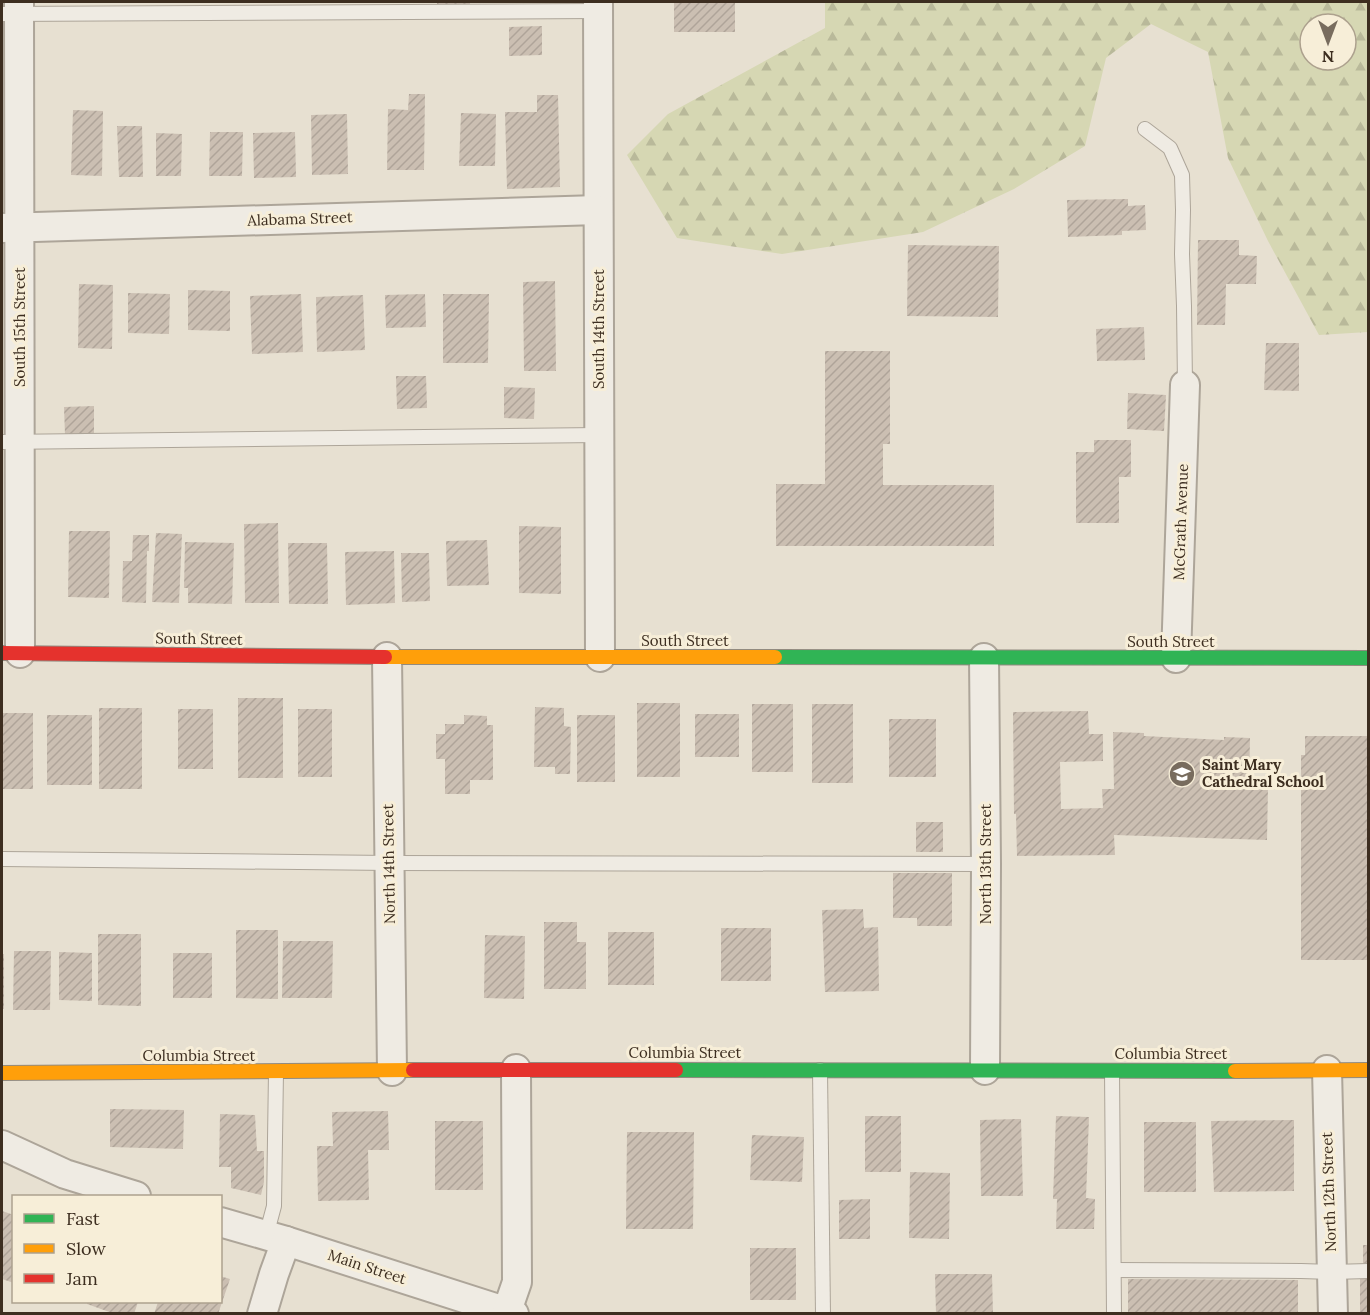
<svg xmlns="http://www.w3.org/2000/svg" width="1370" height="1315" font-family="Lora,serif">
  <defs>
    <pattern id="forest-firs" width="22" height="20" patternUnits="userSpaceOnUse" patternTransform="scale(1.5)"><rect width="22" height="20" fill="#d6d7b3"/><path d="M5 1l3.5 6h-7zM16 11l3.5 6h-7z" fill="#b9b99a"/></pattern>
    <pattern id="building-hatch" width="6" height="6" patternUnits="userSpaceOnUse" patternTransform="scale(1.5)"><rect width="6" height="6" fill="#cbbfb2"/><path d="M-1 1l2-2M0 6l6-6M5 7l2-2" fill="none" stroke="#afa499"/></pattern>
  </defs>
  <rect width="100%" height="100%" fill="#e7e0d1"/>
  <path fill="url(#forest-firs)" fill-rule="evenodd" d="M825 2H1368V332L1319 335 1268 241 1228 158 1208 52 1151 24 1106 58 1085 146 1014 189 923 232 782 254 677 238 627 155 668 114 825 28ZM1310 24H1346V60H1310Z"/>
  <g fill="url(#building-hatch)">
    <polygon points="437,2 470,2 470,7 437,8"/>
    <rect x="674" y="2" width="61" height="30"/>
    <polygon points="542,26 542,55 509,56 509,27"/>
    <polygon points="409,94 425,94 424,170 387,170 388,109 408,110"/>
    <polygon points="537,95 558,95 560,187 507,189 505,112 537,112"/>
    <polygon points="73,110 103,111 102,176 71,175"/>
    <polygon points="461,113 496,114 495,166 459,166"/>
    <polygon points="347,114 348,174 312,175 311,115"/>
    <polygon points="117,126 142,126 143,177 119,177"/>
    <polygon points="210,132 243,132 242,176 209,176"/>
    <polygon points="295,132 296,177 254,178 253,133"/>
    <polygon points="156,133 182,134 181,176 156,176"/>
    <polygon points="1128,199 1128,206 1145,205 1146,230 1122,231 1122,235 1068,237 1067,200"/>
    <polygon points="1198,240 1239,240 1239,255 1257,256 1256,284 1226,284 1225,325 1197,325"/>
    <polygon points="908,245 999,246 998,317 907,316"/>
    <polygon points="555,281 556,371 524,371 523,282"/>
    <polygon points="79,284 113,285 112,349 78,348"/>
    <polygon points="188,290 230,291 230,331 188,330"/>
    <polygon points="128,293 170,294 169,334 128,333"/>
    <polygon points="301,294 303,352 252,354 250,296"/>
    <polygon points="425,294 426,327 386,328 385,295"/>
    <polygon points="443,294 489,294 488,363 443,363"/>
    <polygon points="363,295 365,350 317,352 316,297"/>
    <polygon points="1144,327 1145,360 1097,361 1096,329"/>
    <polygon points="1266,343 1299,343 1299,391 1264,390"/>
    <polygon points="825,351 890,351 890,444 883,444 883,485 994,485 994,546 776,546 776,484 825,484"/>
    <polygon points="396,376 426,376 427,408 397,409"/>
    <polygon points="504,387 535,388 534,419 504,418"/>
    <polygon points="1128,393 1166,395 1164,431 1127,429"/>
    <polygon points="94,406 94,434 65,435 64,407"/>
    <polygon points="1094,440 1131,440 1131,477 1119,477 1119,523 1076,523 1076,452 1094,452"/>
    <polygon points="278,523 279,603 245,603 244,524"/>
    <polygon points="519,526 561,527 561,594 519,593"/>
    <polygon points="69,531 110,531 109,598 68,597"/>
    <polygon points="156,533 182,534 179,603 152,602"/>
    <polygon points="133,535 149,535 149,551 147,551 146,603 122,602 123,561 132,561"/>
    <polygon points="487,540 489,585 447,586 446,541"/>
    <polygon points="185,542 234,543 232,604 188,603 188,588 184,588"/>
    <polygon points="288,543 327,543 328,604 289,604"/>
    <polygon points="394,551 395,603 346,605 345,552"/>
    <polygon points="401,553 429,553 430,601 402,602"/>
    <rect x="238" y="698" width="45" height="80"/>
    <rect x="637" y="703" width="43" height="74"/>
    <rect x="752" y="704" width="41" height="68"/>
    <rect x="812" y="704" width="41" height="79"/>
    <polygon points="535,707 564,708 564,726 571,727 570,774 555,774 555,767 534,767"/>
    <rect x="99" y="708" width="43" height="81"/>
    <rect x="178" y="709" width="35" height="60"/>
    <rect x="298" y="709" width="34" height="68"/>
    <polygon points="1088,711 1089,734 1103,734 1103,761 1060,762 1061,809 1103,808 1102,789 1114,789 1113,732 1144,733 1144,736 1224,740 1224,737 1250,738 1249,787 1268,787 1267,840 1114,835 1115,855 1017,856 1016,814 1014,814 1013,712"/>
    <rect x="2" y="713" width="31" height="76"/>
    <rect x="695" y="714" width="44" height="43"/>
    <rect x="47" y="715" width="45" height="70"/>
    <polygon points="464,715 487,716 487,725 493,725 493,780 470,780 470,794 445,794 445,759 436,759 436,734 445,734 445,724 464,724"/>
    <rect x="577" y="715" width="38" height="67"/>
    <rect x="889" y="719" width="47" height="58"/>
    <polygon points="1305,736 1368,736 1368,960 1301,960 1301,755 1305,755"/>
    <rect x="916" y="822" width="27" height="30"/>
    <polygon points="893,873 952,873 952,926 917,926 917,918 893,918"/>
    <polygon points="863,909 864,928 878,927 879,991 825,992 822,910"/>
    <polygon points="544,922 577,922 577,942 586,942 586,989 544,989"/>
    <rect x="721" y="928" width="50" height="53"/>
    <polygon points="236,930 278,930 278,999 236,998"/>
    <rect x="608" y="932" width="46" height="53"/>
    <polygon points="98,934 141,934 141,1006 98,1005"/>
    <polygon points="485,935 525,936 524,999 484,998"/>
    <polygon points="283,941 333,941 332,998 282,998"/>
    <polygon points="14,951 51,951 50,1010 13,1010"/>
    <polygon points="59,952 92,953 92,1001 59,1000"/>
    <rect x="173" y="953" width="39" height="45"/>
    <rect x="2" y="954" width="2" height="55"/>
    <polygon points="110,1109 184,1110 183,1149 110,1147"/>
    <polygon points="388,1111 389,1150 368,1150 369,1200 318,1201 317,1146 333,1146 332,1112"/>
    <polygon points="220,1114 255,1115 257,1151 264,1151 264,1182 261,1195 231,1188 231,1167 219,1167"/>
    <rect x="865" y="1116" width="36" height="56"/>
    <polygon points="1056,1116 1089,1117 1086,1198 1095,1199 1094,1229 1056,1229 1057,1199 1053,1199"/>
    <polygon points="1021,1119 1023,1196 981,1196 980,1120"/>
    <polygon points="1294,1120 1294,1191 1214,1192 1211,1121"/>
    <rect x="435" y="1121" width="48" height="69"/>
    <rect x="1144" y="1122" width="52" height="70"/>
    <polygon points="627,1132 694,1132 693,1229 626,1229"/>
    <polygon points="752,1135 804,1137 802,1182 750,1180"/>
    <polygon points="910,1172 950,1173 949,1239 909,1238"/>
    <polygon points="870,1199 870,1239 839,1239 839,1200"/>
    <polygon points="2,1211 14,1215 14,1283 2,1279"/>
    <rect x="1363" y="1245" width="5" height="18"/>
    <rect x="750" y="1248" width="46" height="52"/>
    <polygon points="935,1274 992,1274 993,1314 936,1314"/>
    <polygon points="220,1276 230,1279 218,1314 154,1314 158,1302 220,1302"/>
    <rect x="1360" y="1278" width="8" height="36"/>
    <polygon points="1128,1279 1298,1280 1298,1314 1128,1314"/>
    <polygon points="87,1302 138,1302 134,1314 115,1314 87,1304"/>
  </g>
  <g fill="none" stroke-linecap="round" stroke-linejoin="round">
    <g stroke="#ada599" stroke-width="16">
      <g id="lane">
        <polyline points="2,14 598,11"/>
        <polyline points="1145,129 1170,148 1182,175 1183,210 1182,254 1184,306 1185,385"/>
        <polyline points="2,442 599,435"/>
        <polyline points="2,859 389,863 986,864"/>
        <polyline points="820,1070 823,1314"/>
        <polyline points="1112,1071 1114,1314"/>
        <polyline points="266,1236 274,1206 276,1072"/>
        <polyline points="1114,1270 1301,1271 1332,1272 1368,1271"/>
      </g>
    </g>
    <g stroke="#ada599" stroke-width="32">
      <g id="street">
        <polyline points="19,2 20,653"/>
        <polyline points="598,2 600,657"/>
        <polyline points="2,228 598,210"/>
        <polyline points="387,657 392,1071"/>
        <polyline points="984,658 986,864 985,1070"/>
        <polyline points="1176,658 1185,385"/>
        <polyline points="1327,1070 1333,1314"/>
        <polyline points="2,1145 65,1174 136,1196"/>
        <polyline points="220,1222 286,1241 514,1314"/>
        <polyline points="507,1311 517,1282 516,1069"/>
        <polyline points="262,1314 274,1274 286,1241"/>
      </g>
    </g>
    <g stroke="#928b80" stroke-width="16">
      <g id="fast">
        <polyline points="775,657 1368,658"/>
        <polyline points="676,1070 1235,1071"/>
      </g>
    </g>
    <g stroke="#928b80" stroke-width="16">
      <g id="slow">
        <polyline points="385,657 775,657"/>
        <polyline points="1235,1071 1368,1070"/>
        <polyline points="2,1073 413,1070"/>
      </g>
    </g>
    <g stroke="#928b80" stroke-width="16">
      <g id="jam">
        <polyline points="2,653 385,657"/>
        <polyline points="413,1070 676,1070"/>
      </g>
    </g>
    <use href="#lane" stroke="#efebe3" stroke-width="14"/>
    <use href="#street" stroke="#efebe3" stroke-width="28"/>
    <use href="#fast" stroke="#30b455" stroke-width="14"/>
    <use href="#slow" stroke="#ff9f0a" stroke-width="14"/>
    <use href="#jam" stroke="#e5322d" stroke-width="14"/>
  </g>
  <defs>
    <g id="school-disc" transform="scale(1.35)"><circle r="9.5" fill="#786c5e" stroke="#f7eed8"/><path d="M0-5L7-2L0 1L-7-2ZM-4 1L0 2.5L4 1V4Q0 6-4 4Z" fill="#fff"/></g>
  </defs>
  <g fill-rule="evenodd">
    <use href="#school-disc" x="1182" y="774"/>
  </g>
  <g text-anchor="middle" stroke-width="6" stroke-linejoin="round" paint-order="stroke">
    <g font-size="15" fill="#3d2e20" stroke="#f7eed8">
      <text transform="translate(300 219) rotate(-2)" y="5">Alabama Street</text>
      <text transform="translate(20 327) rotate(-90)" y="5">South 15th Street</text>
      <text transform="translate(599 329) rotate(-90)" y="5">South 14th Street</text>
      <text transform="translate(1181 522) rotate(-88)" y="5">McGrath Avenue</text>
      <text transform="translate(199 639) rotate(1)" y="5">South Street</text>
      <text x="685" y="646">South Street</text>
      <text x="1171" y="647">South Street</text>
      <text transform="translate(389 864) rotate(-91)" y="5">North 14th Street</text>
      <text transform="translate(986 864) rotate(-90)" y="5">North 13th Street</text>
      <text x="685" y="1058">Columbia Street</text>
      <text x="1171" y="1059">Columbia Street</text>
      <text x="199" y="1061">Columbia Street</text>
      <text transform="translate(1329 1192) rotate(-92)" y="5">North 12th Street</text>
      <text transform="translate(367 1267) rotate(18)" y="5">Main Street</text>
    </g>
    <g font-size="15" font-weight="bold" fill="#3d2e20" stroke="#f7eed8" text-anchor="start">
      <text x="1202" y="770">Saint Mary<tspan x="1202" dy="17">Cathedral School</tspan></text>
    </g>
  </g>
  <rect width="1370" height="1315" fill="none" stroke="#3d2e20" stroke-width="6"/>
  <rect x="12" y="1195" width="210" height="108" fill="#f7eed8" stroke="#ada18e" stroke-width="1.5"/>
  <rect x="24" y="1214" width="30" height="9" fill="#30b455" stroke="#ada18e" stroke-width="1.5"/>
  <text x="66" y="1225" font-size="18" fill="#3d2e20">Fast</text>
  <rect x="24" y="1244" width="30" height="9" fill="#ff9f0a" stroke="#ada18e" stroke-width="1.5"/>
  <text x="66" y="1255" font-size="18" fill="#3d2e20">Slow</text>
  <rect x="24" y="1274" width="30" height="9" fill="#e5322d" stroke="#ada18e" stroke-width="1.5"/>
  <text x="66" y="1285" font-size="18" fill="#3d2e20">Jam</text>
  <g transform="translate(1328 42) rotate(180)"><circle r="28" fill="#f7eed8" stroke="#ada18e" stroke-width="1.5"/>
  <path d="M0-4.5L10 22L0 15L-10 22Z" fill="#786c5e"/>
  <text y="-9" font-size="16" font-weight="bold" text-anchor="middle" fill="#3d2e20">N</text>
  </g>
</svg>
